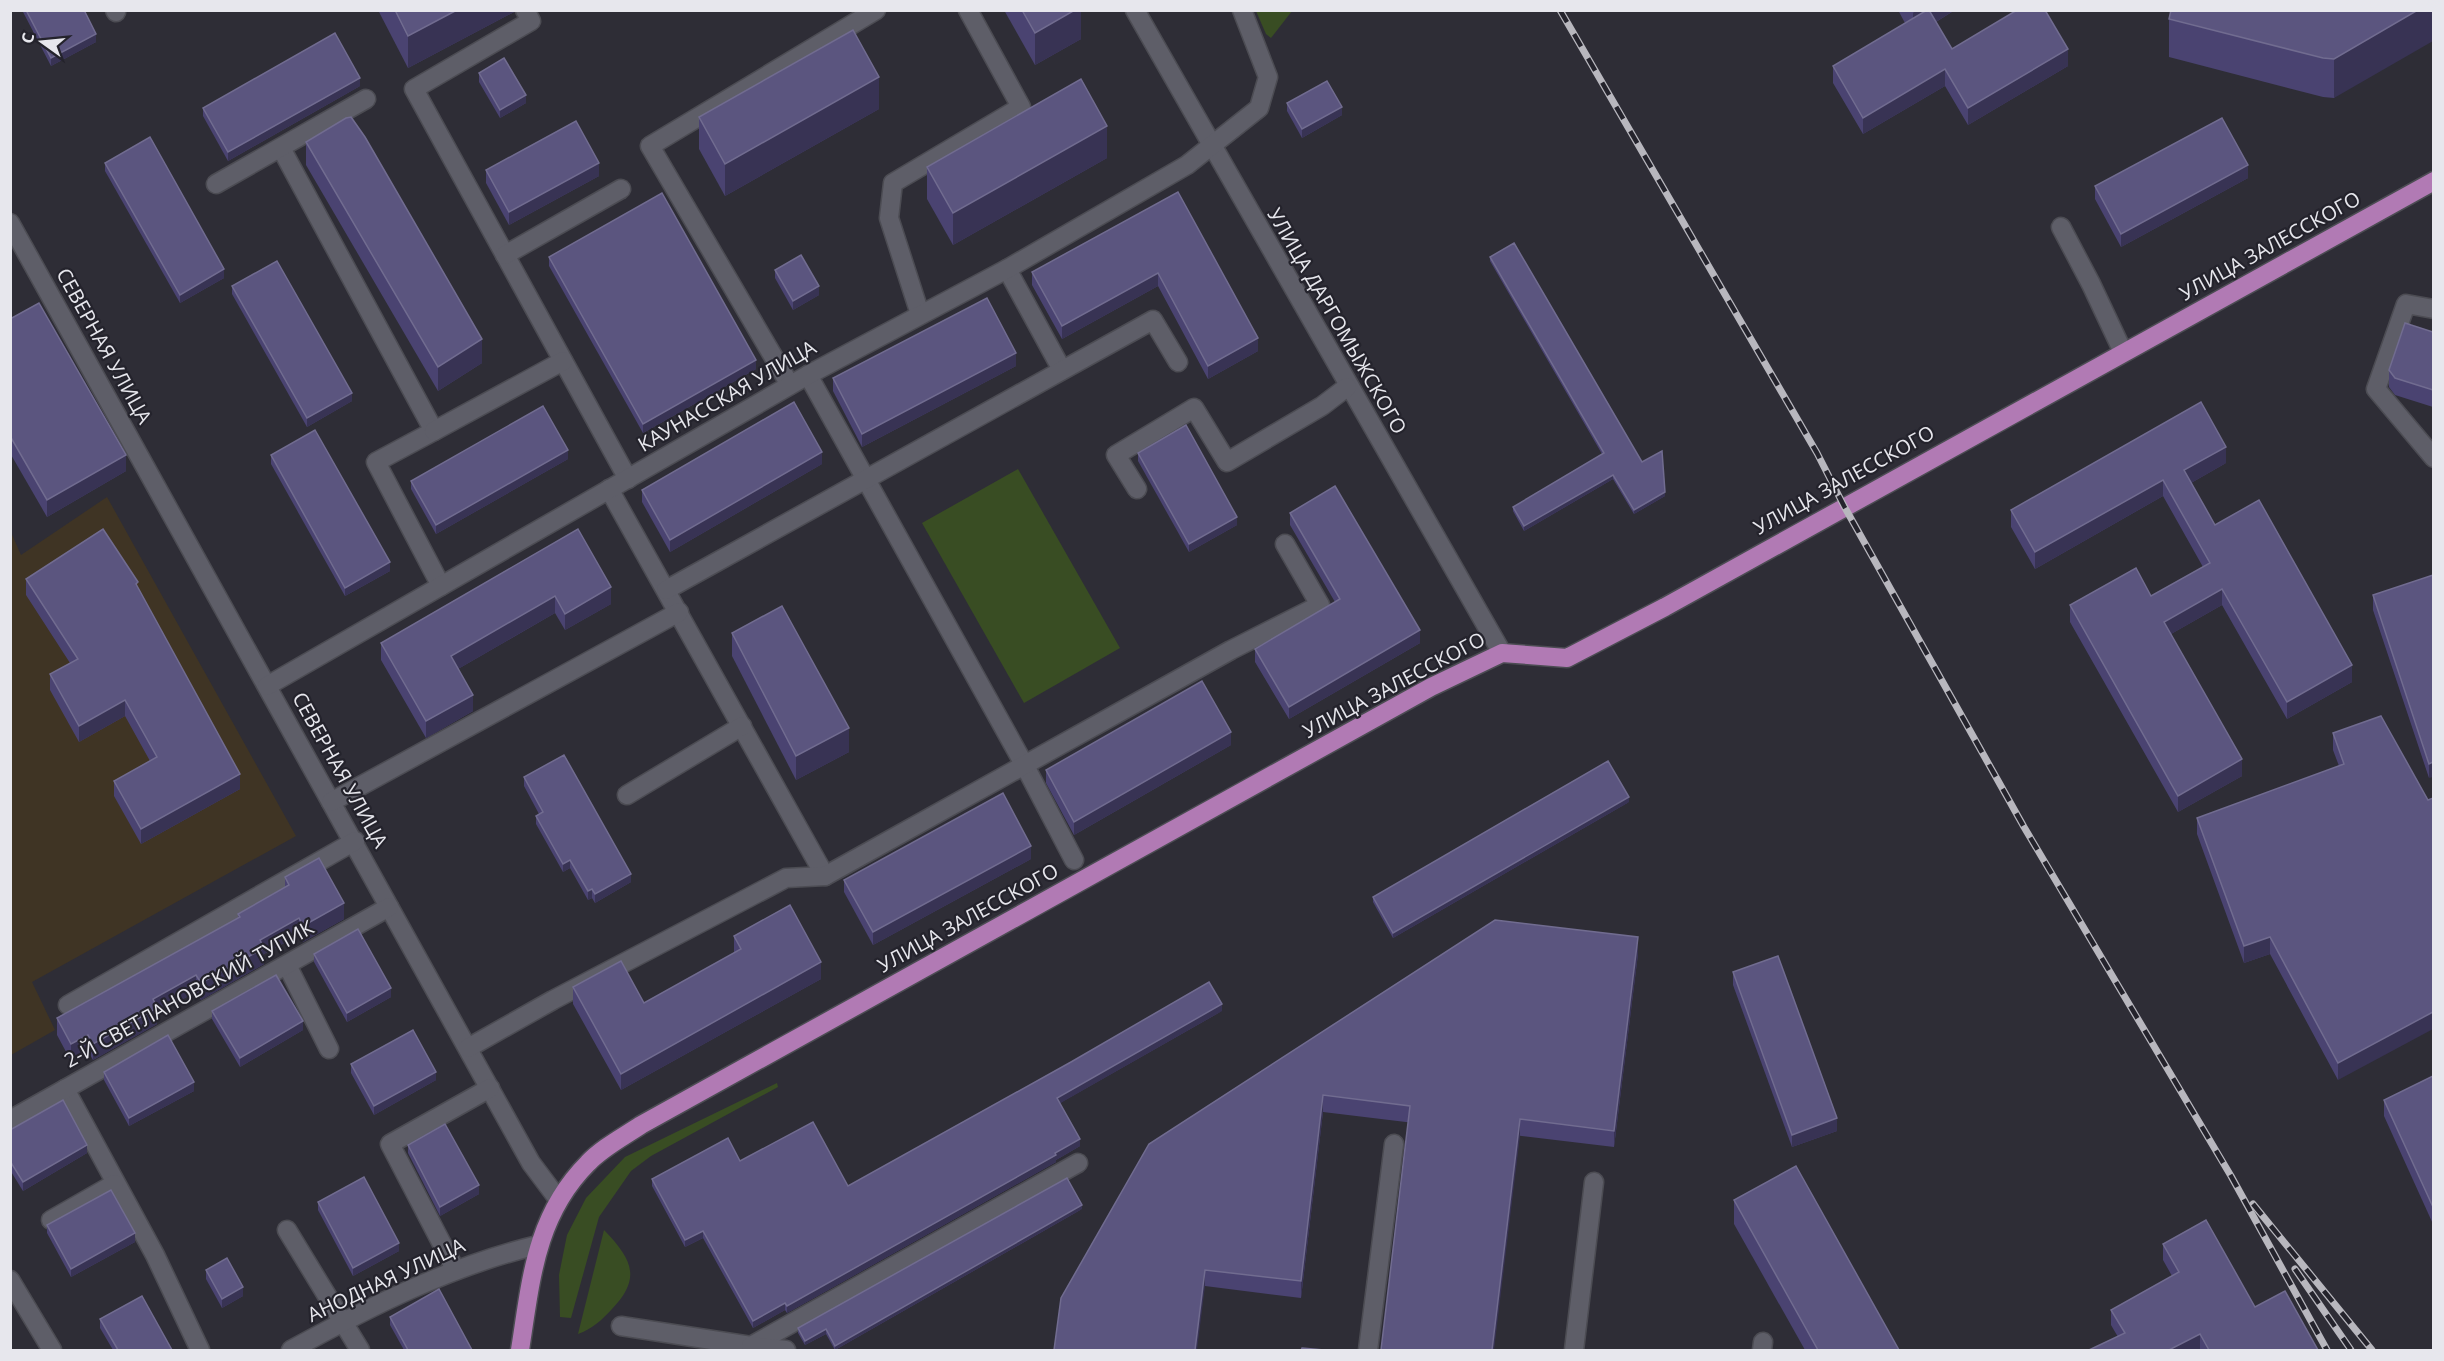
<svg xmlns="http://www.w3.org/2000/svg" width="2444" height="1361" font-family="'Open Sans',sans-serif">
  <rect width="100%" height="100%" fill="#2e2d36"/>
  <polygon fill="#3f3424" points="107,497 296,836 32,982 55,1030 11,1055 10,530 21,555"/>
  <g fill="#394d23">
    <polygon points="1256,11 1292,11 1271,38 1266,34"/>
    <polygon points="1018,469 1120,648 1024,703 922,523"/>
    <polygon points="777,1083 778,1087 651,1156 631,1171 599,1217 571,1318 560,1317 559,1275 567,1235 586,1198 625,1157"/>
    <path d="M604 1230C632 1259 642 1278 612 1309 602 1320 592 1329 578 1334Z"/>
  </g>
  <g fill="none" stroke-linecap="round" stroke-linejoin="round">
    <g stroke="#4c4c53" stroke-width="21">
      <g id="minor">
        <polyline points="115,10 116,12"/>
        <polyline points="525,10 531,21 414,89 628,479"/>
        <polyline points="1135,10 1502,653"/>
        <polyline points="281,148 434,431 376,462 441,586"/>
        <polyline points="216,184 366,99"/>
        <polyline points="10,223 531,1163 558,1199"/>
        <polyline points="2061,227 2091,284 2123,352"/>
        <polyline points="505,255 621,189"/>
        <polyline points="1007,269 1062,370"/>
        <polyline points="2434,309 2406,304 2376,389 2434,458"/>
        <polyline points="920,314 889,218 893,183 1021,107 968,10"/>
        <polyline points="808,375 1025,766 1074,860"/>
        <polyline points="790,385 650,146 876,10"/>
        <polyline points="434,431 563,361"/>
        <polyline points="609,489 825,876"/>
        <polyline points="1137,489 1116,455 1194,408 1227,462 1322,406 1347,387"/>
        <polyline points="666,590 1153,320 1178,362"/>
        <polyline points="267,686 808,375 1007,269 1187,165 1259,108 1268,77 1242,10"/>
        <polyline points="627,795 742,726"/>
        <polyline points="331,802 679,612"/>
        <polyline points="287,965 329,1049"/>
        <polyline points="68,1005 355,841"/>
        <polyline points="468,1048 553,1000 786,878 825,876 1231,650 1320,605 1285,544"/>
        <polyline points="65,1089 155,1255 200,1350"/>
        <polyline points="10,1120 389,907"/>
        <polyline points="51,1220 114,1184"/>
        <polyline points="287,1230 360,1350"/>
        <polyline points="455,1269 390,1144 490,1088"/>
        <polyline points="10,1280 52,1350"/>
        <polyline points="621,1326 751,1346 1078,1163"/>
        <polyline points="751,1346 786,1350"/>
        <path d="M291 1350C369 1307 450 1266 538 1245"/>
        <polyline points="1368,1350 1394,1144"/>
        <polyline points="1574,1350 1594,1182"/>
        <polyline points="1762,1350 1763,1342"/>
      </g>
    </g>
    <g stroke="#4c4c53" stroke-width="21">
      <path id="major" d="M520 1350C531 1281 535 1216 588 1163 602 1148 623 1137 641 1125L1431 687 1502 653 1567 658 1665 607 2434 181"/>
    </g>
    <use href="#minor" stroke="#5e5e68" stroke-width="18"/>
    <use href="#major" stroke="#b17ab4" stroke-width="18"/>
    <g stroke="#b8b7be" stroke-width="7">
      <g id="rail">
        <polyline points="1560,10 1817,453 1844,506 2024,827 2231,1176 2327,1350"/>
        <polyline points="2253,1204 2372,1350"/>
        <polyline points="2295,1269 2351,1350"/>
      </g>
    </g>
    <use href="#rail" stroke="#24232c" stroke-width="4.5" stroke-dasharray="14" stroke-linecap="butt"/>
  </g>
  <g fill="#4a4371">
    <polygon points="22,10 84,10 96,42 51,66"/>
    <polygon points="378,10 514,10 514,12 408,68"/>
    <polygon points="1004,10 1081,10 1081,39 1035,65"/>
    <polygon points="1898,10 1955,10 1936,22 1952,49 2068,66 1968,125 1945,86 1863,134 1833,83 1833,66 1905,23"/>
    <polygon points="2433,10 2334,98 2323,97 2169,57 2169,19"/>
    <polygon points="479,73 526,103 500,118 479,82"/>
    <polygon points="360,86 228,161 203,116 203,108"/>
    <polygon points="1287,103 1342,115 1302,138 1287,111"/>
    <polygon points="879,109 725,196 699,149 699,117"/>
    <polygon points="306,142 482,363 438,391 306,165"/>
    <polygon points="1107,158 953,245 927,199 927,167"/>
    <polygon points="105,163 224,278 180,303 105,171"/>
    <polygon points="486,170 599,176 509,225 486,183"/>
    <polygon points="2248,178 2121,247 2095,199 2095,186"/>
    <polygon points="1178,192 1258,351 1208,379 1158,286 1062,339 1032,285 1032,272"/>
    <polygon points="549,257 756,369 643,433 549,266"/>
    <polygon points="1490,257 1642,462 1665,496 1634,514 1613,479 1524,531 1513,511 1513,507 1602,454 1490,261"/>
    <polygon points="775,270 819,295 793,310 775,278"/>
    <polygon points="232,286 352,401 307,427 232,294"/>
    <polygon points="10,319 126,471 47,517 10,453"/>
    <polygon points="2433,332 2433,407 2395,395 2389,387 2389,370"/>
    <polygon points="1016,366 862,447 833,391 833,378"/>
    <polygon points="1138,453 1237,525 1189,552 1138,461"/>
    <polygon points="271,455 390,571 345,596 271,464"/>
    <polygon points="568,459 436,534 411,489 411,481"/>
    <polygon points="2226,463 2191,483 2215,525 2352,682 2287,719 2222,605 2171,634 2242,776 2178,812 2070,622 2070,605 2151,596 2203,567 2163,496 2035,569 2011,527 2011,510"/>
    <polygon points="822,464 670,552 642,502 642,490"/>
    <polygon points="1290,513 1420,643 1289,719 1255,662 1255,649 1335,602 1290,525"/>
    <polygon points="578,529 611,604 565,630 555,613 458,669 473,711 426,738 381,660 381,643"/>
    <polygon points="2433,575 2429,778 2373,610 2373,595"/>
    <polygon points="26,579 138,588 240,789 141,844 114,796 114,781 150,761 125,716 79,742 50,690 50,674 70,663 26,595"/>
    <polygon points="732,633 849,752 796,780 732,656"/>
    <polygon points="2333,733 2428,800 2338,1080 2270,954 2244,963 2197,834 2197,818 2339,766 2333,750"/>
    <polygon points="1231,745 1074,835 1046,783 1046,770"/>
    <polygon points="524,777 631,882 595,903 592,898 588,900 570,868 563,872 536,824 536,816 539,814 524,786"/>
    <polygon points="1629,802 1393,938 1373,902 1373,897"/>
    <polygon points="1031,859 873,945 844,892 844,880"/>
    <polygon points="285,877 344,919 303,942 299,935 264,954 264,964 201,1000 196,992 157,1013 157,1024 93,1060 88,1051 71,1061 57,1035 57,1018 238,918 238,914 285,887"/>
    <polygon points="734,936 821,979 621,1090 573,1004 573,987 644,1003 734,953"/>
    <polygon points="314,954 391,997 347,1022 314,962"/>
    <polygon points="1638,954 1614,1147 1323,1112 1301,1298 1205,1286 1149,1144"/>
    <polygon points="1733,972 1837,1131 1792,1147 1733,985"/>
    <polygon points="212,1011 303,1030 240,1067 212,1019"/>
    <polygon points="1222,1011 1060,1103 1080,1146 1056,1160 1056,1162 787,1313 785,1310 753,1328 703,1238 685,1247 652,1186 652,1179 740,1161 848,1186"/>
    <polygon points="351,1064 436,1080 374,1115 351,1073"/>
    <polygon points="104,1072 194,1091 129,1126 104,1080"/>
    <polygon points="2433,1076 2433,1224 2384,1116 2384,1100"/>
    <polygon points="10,1130 87,1153 23,1191 10,1170"/>
    <polygon points="408,1145 479,1194 440,1216 408,1153"/>
    <polygon points="1734,1200 1899,1350 1805,1350 1734,1224"/>
    <polygon points="318,1202 399,1251 353,1276 318,1210"/>
    <polygon points="1082,1209 835,1350 826,1334 805,1345 798,1333 798,1328"/>
    <polygon points="47,1225 135,1242 71,1277 47,1233"/>
    <polygon points="2163,1244 2255,1307 2318,1350 2200,1350 2200,1349 2118,1337 2111,1325 2111,1310 2172,1276 2163,1260"/>
    <polygon points="206,1270 243,1296 222,1308 206,1279"/>
    <polygon points="390,1317 472,1350 404,1350 390,1325"/>
    <polygon points="100,1319 172,1350 113,1350 100,1328"/>
  </g>
  <g fill="#383354">
    <polygon points="457,10 514,10 514,12 408,68 408,36"/>
    <polygon points="1075,10 1081,10 1081,39 1035,65 1035,33"/>
    <polygon points="1916,10 1955,10 1913,36 1913,13"/>
    <polygon points="2418,10 2433,10 2433,41 2334,98 2334,59"/>
    <polygon points="96,34 96,42 51,66 51,58"/>
    <polygon points="2068,49 2068,66 1968,125 1968,108"/>
    <polygon points="1945,69 1945,86 1863,134 1863,118"/>
    <polygon points="879,77 879,109 725,196 725,164"/>
    <polygon points="360,78 360,86 228,161 228,152"/>
    <polygon points="526,95 526,103 500,118 500,110"/>
    <polygon points="1342,107 1342,115 1302,138 1302,129"/>
    <polygon points="1107,126 1107,158 953,245 953,213"/>
    <polygon points="599,163 599,176 509,225 509,212"/>
    <polygon points="2248,165 2248,178 2121,247 2121,234"/>
    <polygon points="224,269 224,278 180,303 180,295"/>
    <polygon points="1158,273 1158,286 1062,339 1062,326"/>
    <polygon points="819,286 819,295 793,310 793,301"/>
    <polygon points="1258,338 1258,351 1208,379 1208,366"/>
    <polygon points="482,339 482,363 438,391 438,367"/>
    <polygon points="1016,353 1016,366 862,447 862,434"/>
    <polygon points="756,360 756,369 643,433 643,424"/>
    <polygon points="352,393 352,401 307,427 307,418"/>
    <polygon points="2226,447 2226,463 2184,487 2184,470"/>
    <polygon points="568,450 568,459 436,534 436,525"/>
    <polygon points="822,452 822,464 670,552 670,540"/>
    <polygon points="126,455 126,471 47,517 47,500"/>
    <polygon points="1613,475 1613,479 1524,531 1524,526"/>
    <polygon points="2163,480 2163,496 2035,569 2035,552"/>
    <polygon points="1665,492 1665,496 1634,514 1634,510"/>
    <polygon points="1237,517 1237,525 1189,552 1189,544"/>
    <polygon points="390,562 390,571 345,596 345,588"/>
    <polygon points="611,587 611,604 565,630 565,614"/>
    <polygon points="2222,589 2222,605 2164,638 2164,622"/>
    <polygon points="555,596 555,613 451,673 451,656"/>
    <polygon points="1420,630 1420,643 1289,719 1289,707"/>
    <polygon points="2352,665 2352,682 2287,719 2287,702"/>
    <polygon points="473,695 473,711 426,738 426,721"/>
    <polygon points="125,700 125,716 79,742 79,726"/>
    <polygon points="849,728 849,752 796,780 796,756"/>
    <polygon points="1231,732 1231,745 1074,835 1074,822"/>
    <polygon points="2242,759 2242,776 2178,812 2178,796"/>
    <polygon points="2433,762 2433,777 2429,778 2429,764"/>
    <polygon points="240,774 240,789 141,844 141,829"/>
    <polygon points="1629,797 1629,802 1393,938 1393,933"/>
    <polygon points="1031,846 1031,859 873,945 873,932"/>
    <polygon points="570,860 570,868 563,872 563,864"/>
    <polygon points="631,874 631,882 595,903 595,894"/>
    <polygon points="592,889 592,898 588,900 588,891"/>
    <polygon points="344,903 344,919 303,942 303,926"/>
    <polygon points="299,918 299,935 264,954 264,964 201,1000 201,983 260,940"/>
    <polygon points="1638,937 1638,954 1614,1147 1614,1131"/>
    <polygon points="2270,937 2270,954 2244,963 2244,946"/>
    <polygon points="821,962 821,979 621,1090 621,1074"/>
    <polygon points="196,975 196,992 157,1013 157,1024 93,1060 93,1044 153,999"/>
    <polygon points="391,988 391,997 347,1022 347,1013"/>
    <polygon points="1222,1004 1222,1011 1057,1105 1057,1098"/>
    <polygon points="2433,1012 2433,1029 2338,1080 2338,1063"/>
    <polygon points="303,1021 303,1030 240,1067 240,1058"/>
    <polygon points="88,1035 88,1051 71,1061 71,1044"/>
    <polygon points="436,1072 436,1080 374,1115 374,1106"/>
    <polygon points="194,1082 194,1091 129,1126 129,1118"/>
    <polygon points="1323,1095 1323,1112 1301,1298 1301,1281"/>
    <polygon points="1837,1118 1837,1131 1792,1147 1792,1135"/>
    <polygon points="1520,1119 1520,1136 1494,1350 1492,1350"/>
    <polygon points="1080,1139 1080,1146 1056,1160 1056,1162 787,1313 787,1306"/>
    <polygon points="87,1145 87,1153 23,1191 23,1182"/>
    <polygon points="479,1185 479,1194 440,1216 440,1207"/>
    <polygon points="1082,1205 1082,1209 835,1350 835,1346"/>
    <polygon points="703,1231 703,1238 685,1247 685,1240"/>
    <polygon points="135,1233 135,1242 71,1277 71,1269"/>
    <polygon points="399,1243 399,1251 353,1276 353,1268"/>
    <polygon points="1205,1270 1205,1286 1197,1350 1195,1350"/>
    <polygon points="243,1287 243,1296 222,1308 222,1299"/>
    <polygon points="785,1303 785,1310 753,1328 753,1321"/>
    <polygon points="826,1329 826,1334 805,1345 805,1341"/>
    <polygon points="2200,1334 2200,1349 2198,1350 2169,1350"/>
  </g>
  <g fill="#5b557f" stroke="#716c90" stroke-width="1.5">
    <polygon points="26,10 84,10 96,34 51,58"/>
    <polygon points="395,10 457,10 408,36"/>
    <polygon points="1022,10 1075,10 1035,33"/>
    <polygon points="1927,10 1929,10 1952,49 2017,10 2045,10 2068,49 1968,108 1945,69 1863,118 1833,66"/>
    <polygon points="2171,10 2418,10 2334,59 2323,58 2169,19"/>
    <polygon points="853,30 879,77 725,164 699,117"/>
    <polygon points="335,33 360,78 228,152 203,108"/>
    <polygon points="504,58 526,95 500,110 479,73"/>
    <polygon points="1081,79 1107,126 953,213 927,167"/>
    <polygon points="1327,81 1342,107 1302,129 1287,103"/>
    <polygon points="351,117 365,137 482,339 438,367 306,142 346,118"/>
    <polygon points="2222,118 2248,165 2121,234 2095,186"/>
    <polygon points="576,121 599,163 509,212 486,170"/>
    <polygon points="150,137 224,269 180,295 105,163"/>
    <polygon points="1178,192 1258,338 1208,366 1158,273 1062,326 1032,272"/>
    <polygon points="662,193 756,360 643,424 549,257"/>
    <polygon points="1514,243 1642,462 1662,451 1665,492 1634,510 1613,475 1524,526 1513,507 1604,453 1490,257"/>
    <polygon points="801,255 819,286 793,301 775,270"/>
    <polygon points="277,261 352,393 307,418 232,286"/>
    <polygon points="987,298 1016,353 862,434 833,378"/>
    <polygon points="39,303 126,455 47,500 10,436 10,319"/>
    <polygon points="2405,323 2433,332 2433,390 2395,378 2389,370"/>
    <polygon points="794,402 822,452 670,540 642,490"/>
    <polygon points="2201,402 2226,447 2184,470 2215,525 2259,500 2352,665 2287,702 2222,589 2164,622 2242,759 2178,796 2070,605 2136,568 2151,596 2210,563 2163,480 2035,552 2011,510"/>
    <polygon points="543,406 568,450 436,525 411,481"/>
    <polygon points="1186,425 1237,517 1189,544 1138,453"/>
    <polygon points="315,430 390,562 345,588 271,455"/>
    <polygon points="1335,486 1420,630 1289,707 1255,649 1340,599 1290,513"/>
    <polygon points="103,529 138,582 136,584 240,774 141,829 114,781 157,757 125,700 79,726 50,674 78,659 26,579"/>
    <polygon points="578,529 611,587 565,614 555,596 451,656 473,695 426,721 381,643"/>
    <polygon points="2433,575 2433,762 2429,764 2373,595"/>
    <polygon points="782,606 849,728 796,756 732,633"/>
    <polygon points="1202,681 1231,732 1074,822 1046,770"/>
    <polygon points="2381,716 2428,800 2433,798 2433,1012 2338,1063 2270,937 2244,946 2197,818 2344,764 2333,733"/>
    <polygon points="564,755 631,874 595,894 592,889 588,891 570,860 563,864 536,816 543,812 524,777"/>
    <polygon points="1608,761 1629,797 1393,933 1373,897"/>
    <polygon points="1003,793 1031,846 873,932 844,880"/>
    <polygon points="319,858 344,903 303,926 299,918 260,940 264,948 201,983 196,975 153,999 157,1008 93,1044 88,1035 71,1044 57,1018 240,917 238,914 289,885 285,877"/>
    <polygon points="790,905 821,962 621,1074 573,987 621,961 644,1003 741,949 734,936"/>
    <polygon points="1495,920 1638,937 1614,1131 1520,1119 1492,1350 1381,1350 1410,1106 1323,1095 1301,1281 1205,1270 1195,1350 1054,1350 1061,1298 1149,1144"/>
    <polygon points="358,929 391,988 347,1013 314,954"/>
    <polygon points="1778,956 1837,1118 1792,1135 1733,972"/>
    <polygon points="276,975 303,1021 240,1058 212,1011"/>
    <polygon points="1209,982 1222,1004 1057,1098 1080,1139 1055,1153 1056,1155 787,1306 785,1303 753,1321 703,1231 685,1240 652,1179 728,1138 740,1161 813,1122 848,1186 1071,1062"/>
    <polygon points="413,1030 436,1072 374,1106 351,1064"/>
    <polygon points="168,1035 194,1082 129,1118 104,1072"/>
    <polygon points="2433,1076 2433,1207 2384,1100"/>
    <polygon points="63,1100 87,1145 23,1182 10,1161 10,1130"/>
    <polygon points="445,1124 479,1185 440,1207 408,1145"/>
    <polygon points="1796,1166 1899,1350 1818,1350 1734,1200"/>
    <polygon points="364,1177 399,1243 353,1268 318,1202"/>
    <polygon points="1067,1178 1082,1205 835,1346 826,1329 805,1341 798,1328"/>
    <polygon points="111,1190 135,1233 71,1269 47,1225"/>
    <polygon points="2206,1220 2255,1307 2285,1291 2318,1350 2209,1350 2200,1334 2169,1350 2089,1350 2125,1333 2111,1310 2179,1272 2163,1244"/>
    <polygon points="227,1258 243,1287 222,1299 206,1270"/>
    <polygon points="439,1289 472,1350 408,1350 390,1317"/>
    <polygon points="142,1296 172,1350 118,1350 100,1319"/>
    <polygon points="1302,1348 1324,1350 1301,1350"/>
  </g>
  <g text-anchor="middle" stroke-width="4.5" stroke-linejoin="round" paint-order="stroke">
    <g font-size="20" fill="#e7e7ed" stroke="#24232c">
      <text transform="translate(2270 246) rotate(-29)" y="7">УЛИЦА ЗАЛЕССКОГО</text>
      <text transform="translate(1337 321) rotate(60)" y="7">УЛИЦА ДАРГОМЫЖСКОГО</text>
      <text transform="translate(104 346) rotate(61)" y="7">СЕВЕРНАЯ УЛИЦА</text>
      <text transform="translate(727 396) rotate(-30)" y="7">КАУНАССКАЯ УЛИЦА</text>
      <text transform="translate(1844 480) rotate(-29)" y="7">УЛИЦА ЗАЛЕССКОГО</text>
      <text transform="translate(1394 685) rotate(-28)" y="7">УЛИЦА ЗАЛЕССКОГО</text>
      <text transform="translate(340 770) rotate(61)" y="7">СЕВЕРНАЯ УЛИЦА</text>
      <text transform="translate(968 918) rotate(-29)" y="7">УЛИЦА ЗАЛЕССКОГО</text>
      <text transform="translate(189 994) rotate(-29)" y="7">2-Й СВЕТЛАНОВСКИЙ ТУПИК</text>
      <text transform="translate(386 1280) rotate(-25)" y="7">АНОДНАЯ УЛИЦА</text>
    </g>
  </g>
  <rect width="2444" height="1361" fill="none" stroke="#e7e7ed" stroke-width="24"/>
  <g transform="translate(42 42) rotate(285)" stroke="#24232c" stroke-width="4.5" paint-order="stroke">
  <path d="M0-4.5L10 22L0 15L-10 22Z" fill="#e7e7ed"/>
  <text y="-9" font-size="16" font-weight="bold" text-anchor="middle" fill="#e7e7ed">С</text>
  </g>
</svg>
